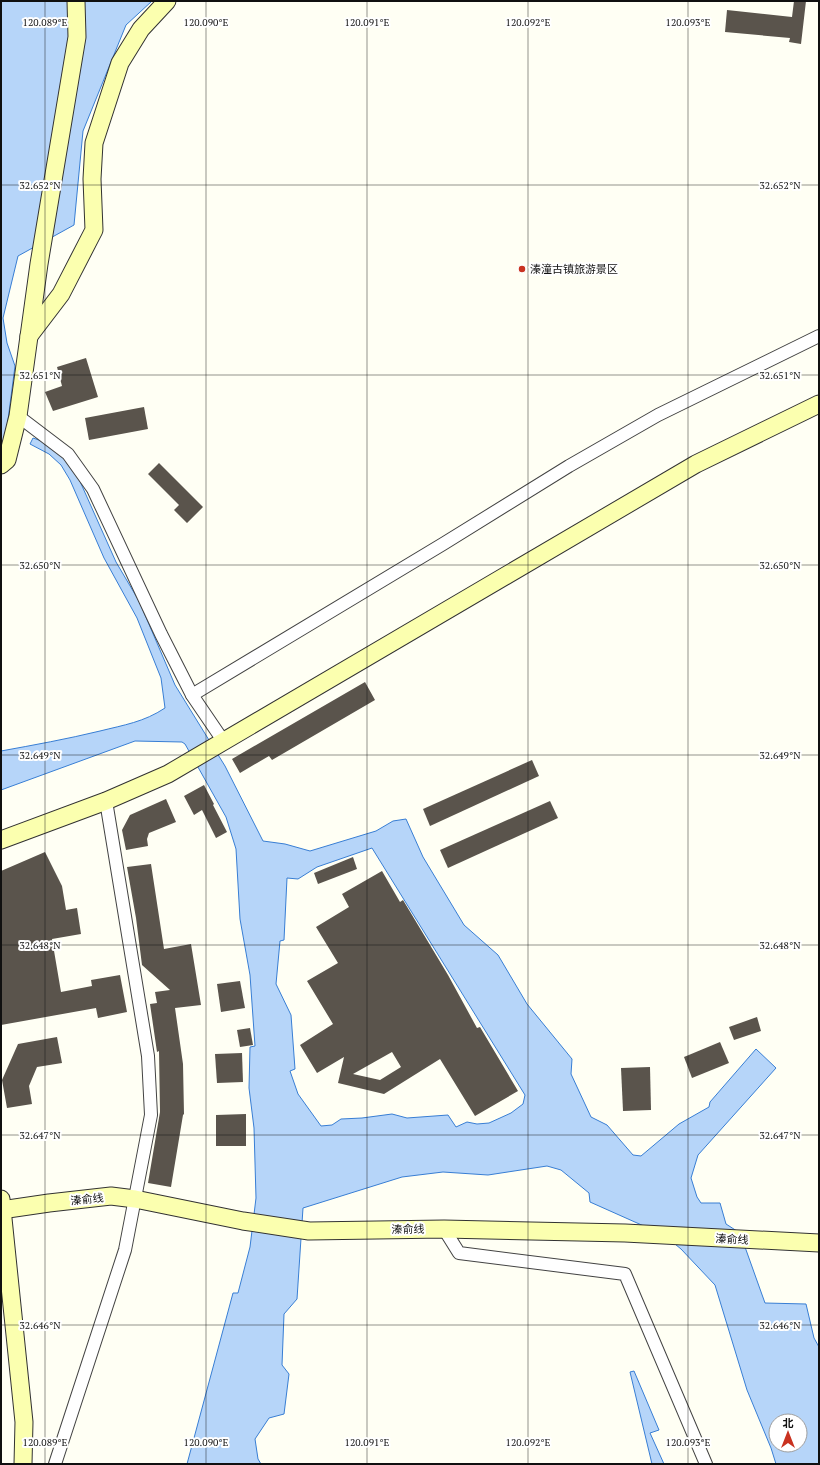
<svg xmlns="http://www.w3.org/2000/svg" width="820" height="1465" font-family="'PT Serif','Noto Sans SC',serif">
  <rect width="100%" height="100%" fill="#fffff4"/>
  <g fill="#b6d5f9" stroke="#387ed4" fill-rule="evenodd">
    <polygon points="1,1 152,1 126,25 83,131 74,225 18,256 3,318 7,343 15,366 5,443 1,446"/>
    <path d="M33 438 59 447 70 459 116 562 139 601 175 685 225 766 263 841 285 844 310 851 376 831 393 821 406 819 423 857 464 925 498 955 527 1004 572 1059 571 1074 591 1117 607 1125 633 1155 641 1156 679 1124 709 1107 710 1102 756 1049 776 1068 698 1155 691 1178 697 1197 701 1203H720L726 1224 740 1233 765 1303 806 1304 814 1338 819 1347V1464H776L771 1448 747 1390 715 1285 681 1249 664 1235 590 1202 589 1193 561 1170 547 1166 488 1175 443 1172 402 1177 303 1208 297 1299 284 1314 282 1365 289 1374 284 1414 269 1418 255 1439 258 1459 261 1464H187L233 1293H238L250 1247 256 1198 254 1128 249 1088 250 1047 255 1046 250 975 240 919 236 849 226 817 185 744 182 742 135 741 1 790V751C34 745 67 739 100 731 124 725 144 722 165 708L161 678 137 618 104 558 70 480 61 465 49 454 30 444ZM372 848 525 1095 523 1104 511 1113 489 1123 477 1124 467 1122 456 1127 448 1115 407 1118 392 1114 362 1118 341 1119 332 1125 321 1126 298 1094 290 1071 295 1069 291 1015 276 984 280 941 284 940 287 878 298 879 317 867ZM776 1421H800V1445H776Z"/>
    <polygon points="634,1371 659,1430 650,1433 664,1464 652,1464 630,1372"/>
  </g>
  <g fill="#5a544c" fill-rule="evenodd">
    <polygon points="794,1 806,1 801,44 789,42 790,38 725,32 727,10 792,17"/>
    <polygon points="86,358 98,397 53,411 45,392 62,386 57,367"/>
    <polygon points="144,407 148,429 89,440 85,418"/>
    <polygon points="159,463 203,507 187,523 174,510 179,505 148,474"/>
    <polygon points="365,682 375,700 272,760 269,756 240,773 232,759"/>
    <polygon points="532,760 539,776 430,826 423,809"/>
    <polygon points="204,785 214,804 213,805 227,832 216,838 202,810 194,815 184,796"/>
    <polygon points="166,799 176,822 149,833 147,839 148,846 126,850 122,830 130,815"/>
    <polygon points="550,801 558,818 448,868 440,850"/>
    <polygon points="45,852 62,886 66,910 77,908 81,934 52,939 61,992 92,986 91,980 120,975 127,1012 98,1018 96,1008 1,1025 1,871"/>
    <polygon points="353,857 357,869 318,884 314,873"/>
    <polygon points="151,864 164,949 191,944 201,1005 175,1008 183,1064 184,1114 183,1115 171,1187 148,1183 160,1112 159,1051 157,1052 150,1004 157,1003 155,992 170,990 142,965 136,918 127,867"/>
    <path d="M382 871 400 902 403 900 448 975 477 1028 480 1027 518 1091 475 1116 440 1059 384 1094 338 1083 344 1057 317 1073 300 1045 333 1024 307 981 338 963 316 927 349 907 342 894ZM392 1052 401 1067 380 1080 353 1074Z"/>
    <polygon points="240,981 245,1008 221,1012 217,984"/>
    <polygon points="757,1017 761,1031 734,1040 729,1027"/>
    <polygon points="250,1028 253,1045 240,1047 237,1030"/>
    <polygon points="57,1037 62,1063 37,1067 29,1086 32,1104 7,1108 2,1080 18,1044"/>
    <polygon points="720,1042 729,1063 692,1078 684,1057"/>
    <polygon points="242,1053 243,1082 217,1083 215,1054"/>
    <polygon points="650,1067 651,1110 623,1111 621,1068"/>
    <polygon points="246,1114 246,1146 216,1146 216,1115"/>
  </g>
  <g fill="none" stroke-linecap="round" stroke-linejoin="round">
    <g stroke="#434343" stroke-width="14">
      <g id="street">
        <polyline points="18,416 68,454 93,489 161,634 192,695 224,742"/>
        <polyline points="192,695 443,544 569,466 658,415 819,336"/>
        <polyline points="444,1229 459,1253 625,1274 706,1464"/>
        <polyline points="55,1464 125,1250 151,1115 148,1056 106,801"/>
      </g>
    </g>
    <g stroke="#323232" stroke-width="19">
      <g id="secondary">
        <polyline points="29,336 61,294 94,230 92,179 94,143 120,63 141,29 167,1"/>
        <polyline points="1,465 7,460 18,416 39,264 77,37 76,1"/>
        <polyline points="1,840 106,801 168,774 696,464 819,404"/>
        <polyline points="1,1199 24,1422 23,1464"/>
        <polyline points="1,1210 49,1203 111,1196 135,1199 243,1221 309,1231 444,1229 625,1233 819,1243"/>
      </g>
    </g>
    <use href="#street" stroke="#fff" stroke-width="12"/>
    <use href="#secondary" stroke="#fbffaf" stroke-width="17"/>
  </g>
  <path fill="none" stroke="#101010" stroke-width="1" stroke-opacity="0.45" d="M45 1V1464M206 1V1464M367 1V1464M528 1V1464M688 1V1464M1 185H819M1 375H819M1 565H819M1 755H819M1 945H819M1 1135H819M1 1325H819"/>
  <circle fill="#c93220" stroke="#fff" stroke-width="1.5" cx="522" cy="269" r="4"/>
  <g text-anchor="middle" stroke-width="4" stroke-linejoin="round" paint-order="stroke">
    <g font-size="11" fill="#101010" stroke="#fff" text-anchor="start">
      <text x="530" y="273">溱潼古镇旅游景区</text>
    </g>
    <g font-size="11" fill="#101010" stroke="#fff">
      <text transform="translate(87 1199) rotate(-6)" y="4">溱俞线</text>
      <text transform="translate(408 1229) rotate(-1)" y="4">溱俞线</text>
      <text transform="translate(732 1239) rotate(3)" y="4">溱俞线</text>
    </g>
  </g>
  <g font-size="10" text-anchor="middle" fill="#101010" stroke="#fff" stroke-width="4" stroke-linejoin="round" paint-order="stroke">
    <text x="45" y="26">120.089°E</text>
    <text x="206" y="26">120.090°E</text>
    <text x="367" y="26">120.091°E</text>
    <text x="528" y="26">120.092°E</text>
    <text x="688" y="26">120.093°E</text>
    <text x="40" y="189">32.652°N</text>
    <text x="780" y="189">32.652°N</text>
    <text x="40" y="379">32.651°N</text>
    <text x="780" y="379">32.651°N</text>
    <text x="40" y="569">32.650°N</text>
    <text x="780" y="569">32.650°N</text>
    <text x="40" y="759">32.649°N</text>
    <text x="780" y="759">32.649°N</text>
    <text x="40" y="949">32.648°N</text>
    <text x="780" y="949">32.648°N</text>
    <text x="40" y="1139">32.647°N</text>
    <text x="780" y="1139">32.647°N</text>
    <text x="40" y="1329">32.646°N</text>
    <text x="780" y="1329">32.646°N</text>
    <text x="45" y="1446">120.089°E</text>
    <text x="206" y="1446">120.090°E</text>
    <text x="367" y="1446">120.091°E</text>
    <text x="528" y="1446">120.092°E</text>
    <text x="688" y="1446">120.093°E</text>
  </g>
  <rect width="820" height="1465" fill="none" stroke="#101010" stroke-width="4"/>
  <g transform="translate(788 1433)"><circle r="19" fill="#ffffff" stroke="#9f9f9f"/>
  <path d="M0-3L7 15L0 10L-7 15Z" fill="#c93220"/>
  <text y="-6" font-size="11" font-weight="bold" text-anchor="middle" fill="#101010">北</text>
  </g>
</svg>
